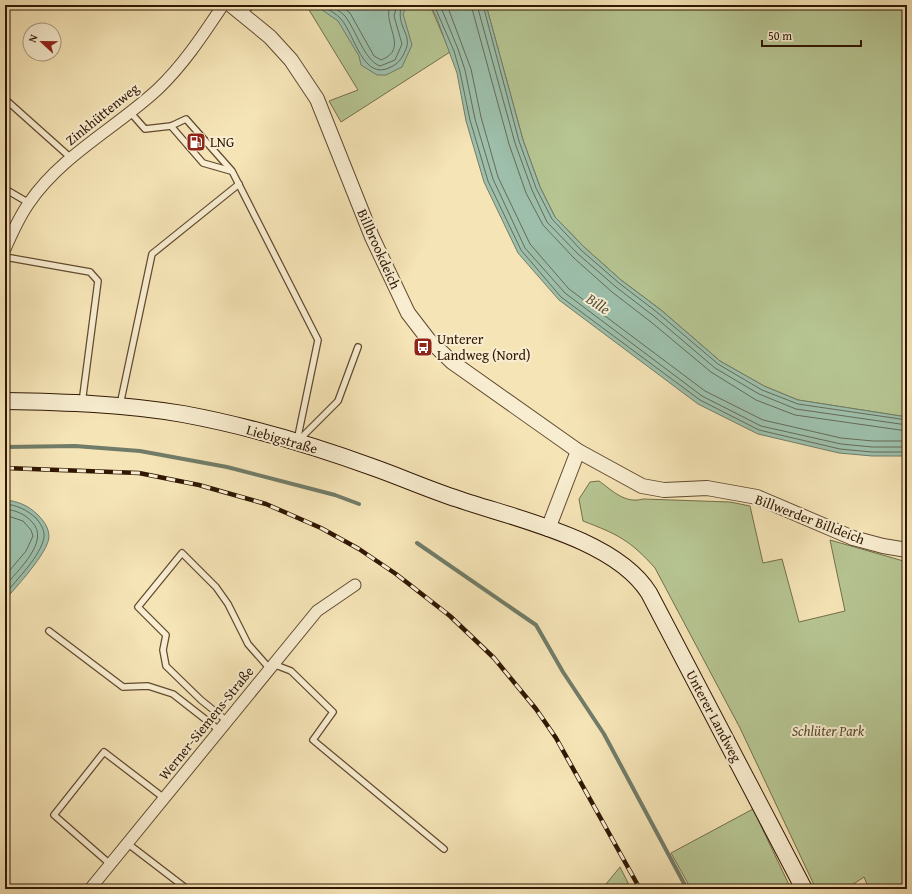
<svg xmlns="http://www.w3.org/2000/svg" width="912" height="894" font-family="'Gentium Book Plus',serif">
  <rect width="100%" height="100%" fill="#f5e4b6"/>
  <filter id="stains"><feTurbulence type="fractalNoise" baseFrequency=".005" numOctaves="4"/><feColorMatrix values="0 0 0 0 .2 0 0 0 0 .09 0 0 0 0 .02 0 0 0 .5 -.17"/></filter>
  <radialGradient id="worn" r=".72"><stop offset=".6" stop-color="#630" stop-opacity="0"/><stop offset="1" stop-color="#630" stop-opacity=".3"/></radialGradient>
  <g fill="#b6c592" stroke="#736e4a">
    <polygon points="306,5 430,5 450,52 341,122 329,101 358,90"/>
    <polygon points="486,5 907,5 907,417 798,400 764,386 720,361 661,310 621,280 584,247 555,217 540,187 523,140"/>
    <path d="M599 481C613 491 625 504 643 499L730 502 750 506 763 563 782 559 799 622 845 611 830 540 907 562V889H869L864 877 846 889H816L740 728 655 568C630 540 617 534 583 521L579 499 590 482Z"/>
    <polygon points="753,809 791,889 691,889 671,853"/>
    <polygon points="620,867 631,889 602,889"/>
  </g>
  <g fill="#9dbfab" stroke="#717c68">
    <polygon points="315,5 407,5 403,14 412,45 402,67 386,75 377,75 361,65 359,56 338,21"/>
    <polygon points="430,5 486,5 523,140 540,187 555,217 584,247 621,280 661,310 720,361 764,386 798,400 907,417 907,456 872,456 839,453 758,434 698,404 559,300 518,253 484,182 466,121 457,73 436,16"/>
    <path d="M5 500C18 501 29 506 38 515 44 521 49 528 49 537 48 553 16 587 5 600Z"/>
  </g>
  <g fill="none" stroke-linecap="round" stroke-linejoin="round">
    <g stroke="#666b57" stroke-width="1">
      <path d="M321 5C327 9 336 13 341 19 355 35 363 82 391 67 400 63 404 55 407 46 410 33 395 23 402 5"/>
      <path d="M330 5C335 8 341 12 345 16 356 30 364 60 380 66L395 60 402 44 394 16 397 5"/>
      <path d="M340 5 350 13 374 56 381 60C410 49 382 25 390 5"/>
      <polyline points="434,5 454,51 460,72 470,120 488,181 521,250 561,297 700,400 759,430 840,449 872,452 907,452"/>
      <polyline points="440,5 458,49 465,70 475,119 493,179 525,248 565,293 702,396 761,426 841,444 872,447 907,447"/>
      <polyline points="447,5 471,69 481,117 498,177 530,244 569,289 705,391 763,420 841,438 873,441 907,441"/>
      <polyline points="471,5 509,144 526,193 543,225 574,258 612,292 651,322 711,372 756,400 795,415 907,431"/>
      <polyline points="477,5 515,143 532,190 547,222 578,254 616,287 655,317 715,368 759,394 796,409 907,425"/>
      <polyline points="483,5 519,141 536,188 552,219 581,250 619,283 658,313 718,364 762,390 798,404 907,420"/>
      <path d="M5 504C17 505 27 510 36 518 40 523 45 530 44 537 41 556 17 579 5 594"/>
      <path d="M5 509C15 510 25 514 32 522 51 541 17 571 5 586"/>
      <polyline points="5,515 23,521 31,530 33,536 26,551 5,576"/>
    </g>
    <g stroke="#717c68" stroke-width="4">
      <polyline points="5,447 75,446 140,451 227,467 335,495 359,504"/>
      <polyline points="417,543 536,625 563,672 604,734 687,889"/>
    </g>
    <g stroke="#614a30" stroke-width="8">
      <g id="service">
        <polyline points="243,14 251,5"/>
        <polyline points="5,99 71,158"/>
        <polyline points="130,112 145,129 171,126 186,119 232,171 318,340 297,441"/>
        <polyline points="171,126 203,163 231,171"/>
        <polyline points="5,189 29,203"/>
        <polyline points="5,257 90,272 98,281 82,403"/>
        <polyline points="120,405 152,254 239,184"/>
        <polyline points="299,440 338,401 358,347"/>
        <polyline points="49,631 123,687 148,686 173,694 219,730"/>
        <polyline points="273,664 291,671 333,712 313,740 444,849"/>
        <polyline points="227,721 201,700 166,666 163,650 166,635 138,607 182,553 216,587 228,604 248,644 270,669"/>
        <polyline points="127,843 187,889"/>
        <polyline points="110,864 54,815 104,752 164,798"/>
      </g>
    </g>
    <g stroke="#614a30" stroke-width="13">
      <g id="minor">
        <path d="M5 249C12 233 19 217 29 203 62 155 116 128 158 89 184 64 203 35 223 5"/>
        <polyline points="90,889 317,611 355,585"/>
      </g>
    </g>
    <g stroke="#614a30" stroke-width="16">
      <g id="tertiary">
        <polyline points="231,5 270,37 291,60 317,99 372,237 408,313 428,339 452,362 578,451 642,486 664,490 707,488 757,497 853,538 883,546 907,550"/>
        <polyline points="548,529 578,451"/>
      </g>
    </g>
    <g stroke="#301703" stroke-width="18">
      <path id="secondary" d="M5 401C65 402 124 404 183 414 248 426 312 445 375 468 403 478 430 490 458 499 516 519 615 539 649 593L804 889"/>
    </g>
    <use href="#service" stroke="#f8edd0" stroke-width="5.5"/>
    <use href="#minor" stroke="#f8edd0" stroke-width="11"/>
    <use href="#tertiary" stroke="#f8edd0" stroke-width="14"/>
    <use href="#secondary" stroke="#f8edd0" stroke-width="16"/>
    <g stroke="#301703" stroke-width="4.5">
      <polyline id="rail" points="5,468 139,473 199,485 266,504 321,528 359,549 396,574 450,616 494,658 536,709 556,738 640,889"/>
    </g>
    <use href="#rail" stroke="#f8edd0" stroke-width="3" stroke-dasharray="9" stroke-linecap="butt"/>
  </g>
  <defs>
    <g id="fuel-square" transform="scale(1)"><rect x="-9" y="-9" width="18" height="18" rx="4" fill="#8f2418" stroke="#f8edd0"/><path d="M-5.5-6h7V0h2V4h1.3V-2.5L3-4.5l.8-.8L6-3V5H2.5V1h-1V6h-7ZM-4.2-4.7v3.2H.2V-4.7Z" fill="#fff"/></g>
    <g id="bus-square" transform="scale(1)"><rect x="-9" y="-9" width="18" height="18" rx="4" fill="#8f2418" stroke="#f8edd0"/><path d="M-5-6H5V4H4V6H2V4H-2V6H-4V4H-5ZM-3.5-4V0h7V-4ZM-3.5 1.2v1.5H-2V1.2ZM2 1.2v1.5H3.5V1.2Z" fill="#fff"/></g>
  </defs>
  <g fill-rule="evenodd">
    <use href="#fuel-square" x="196" y="142"/>
    <use href="#bus-square" x="423" y="347"/>
  </g>
  <g text-anchor="middle" stroke-width="4" stroke-linejoin="round" paint-order="stroke">
    <g font-size="14" fill="#301703" stroke="#f8edd0">
      <text transform="translate(102 114) rotate(-39)" y="5">Zinkhüttenweg</text>
      <text transform="translate(379 249) rotate(66)" y="5">Billbrookdeich</text>
      <text transform="translate(282 439) rotate(16)" y="5">Liebigstraße</text>
      <text transform="translate(810 519) rotate(21)" y="5">Billwerder Billdeich</text>
      <text transform="translate(714 716) rotate(62)" y="5">Unterer Landweg</text>
      <text transform="translate(206 723) rotate(-51)" y="5">Werner-Siemens-Straße</text>
    </g>
    <g font-size="14" fill="#301703" stroke="#f8edd0" text-anchor="start">
      <text x="210" y="147">LNG</text>
      <text x="437" y="344">Unterer<tspan x="437" dy="16">Landweg (Nord)</tspan></text>
    </g>
    <g font-size="14" font-style="italic" fill="#584b2e" stroke="#f8edd0">
      <text x="828" y="736">Schlüter Park</text>
    </g>
    <g font-size="15" font-style="italic" fill="#56523e" stroke="#f8edd0">
      <text transform="translate(598 304) rotate(34)" y="5">Bille</text>
    </g>
  </g>
  <rect width="912" height="894" fill="none" stroke="#f5e4b6" stroke-width="20"/>
  <rect x="6" y="6" width="900" height="882" fill="none" stroke="#301703" stroke-width="2"/>
  <rect x="10" y="10" width="892" height="874" fill="none" stroke="#301703"/>
  <g transform="translate(42 42) rotate(292)"><circle r="19" fill="#f8edd0" stroke="#a8977e"/>
  <path d="M0-3L7 15L0 10L-7 15Z" fill="#8f2418"/>
  <text y="-6" font-size="11" font-weight="bold" text-anchor="middle" fill="#301703">N</text>
  </g>
  <path d="M762 40v6h99v-6" fill="none" stroke="#301703" stroke-width="2"/>
  <text x="768" y="40" font-size="12" fill="#301703" stroke="#f8edd0" stroke-width="3" paint-order="stroke">50 m</text>
  <rect width="100%" height="100%" filter="url(#stains)"/>
  <rect width="100%" height="100%" fill="url(#worn)"/>
</svg>
